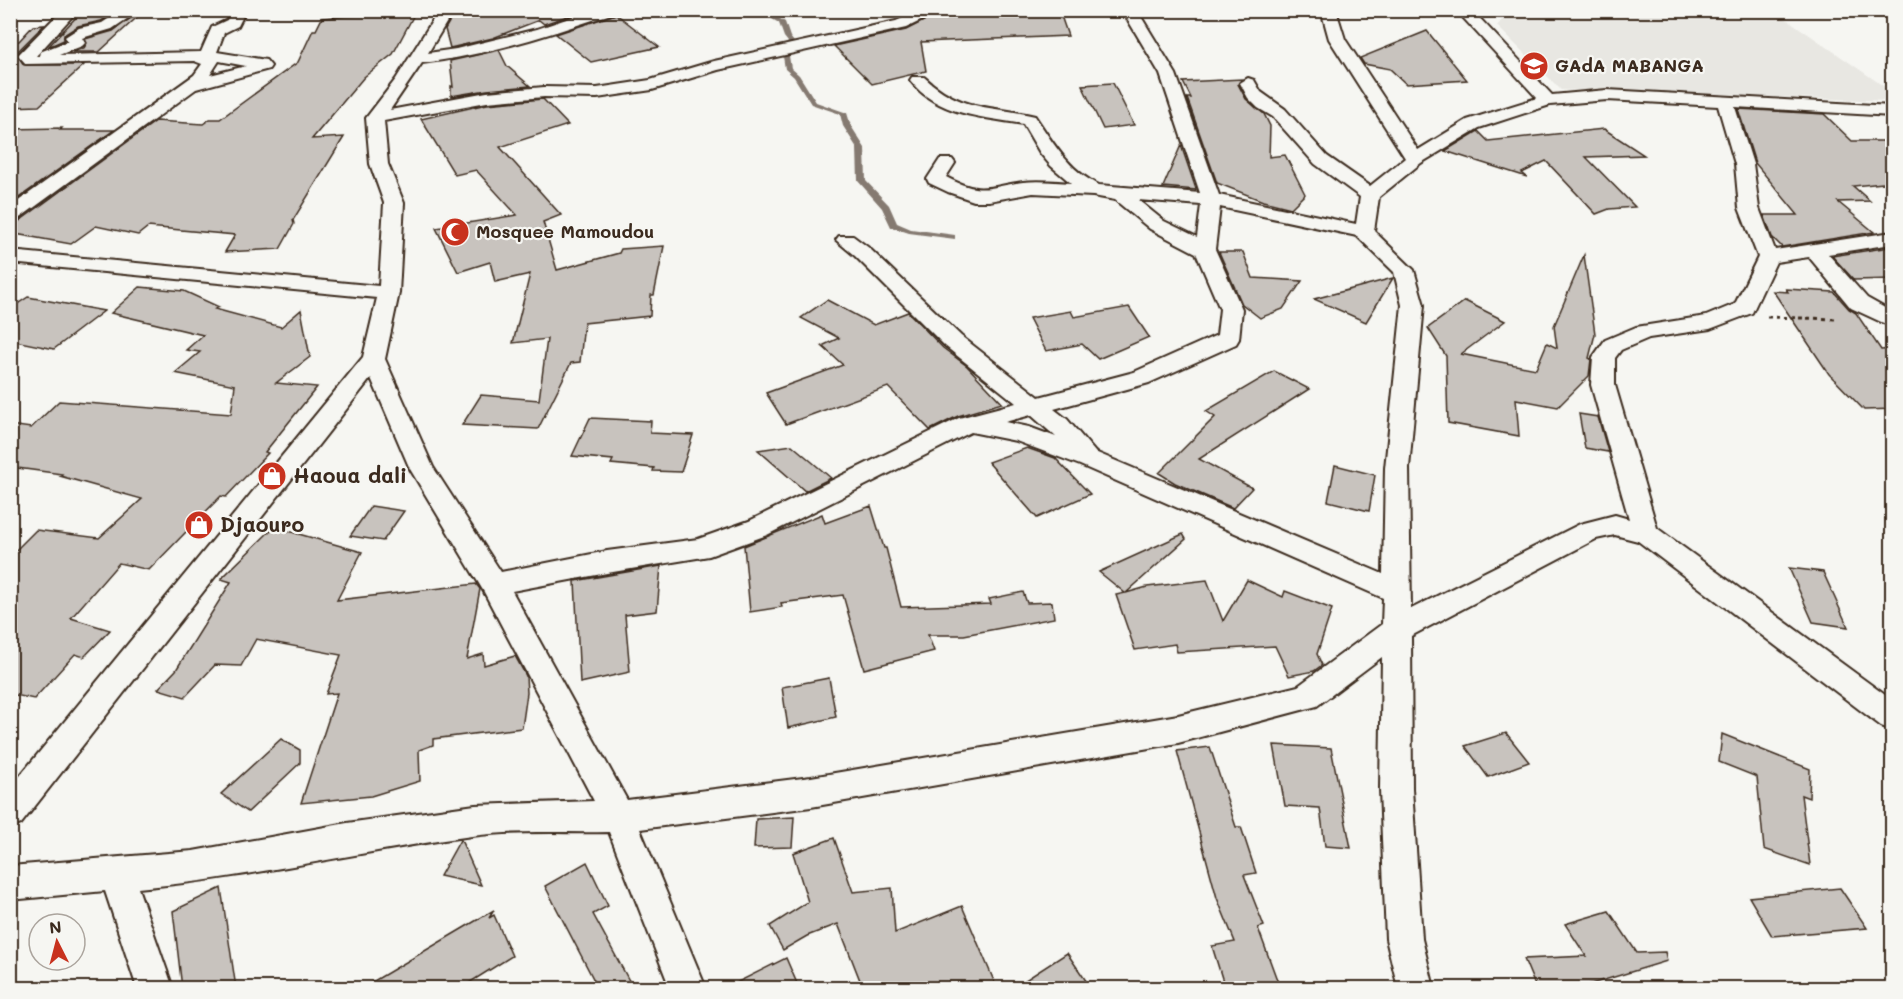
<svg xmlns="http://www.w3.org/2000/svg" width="1903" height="999" font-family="Mali,sans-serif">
  <rect width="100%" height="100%" fill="#f6f6f2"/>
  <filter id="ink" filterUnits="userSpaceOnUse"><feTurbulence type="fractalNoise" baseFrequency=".0167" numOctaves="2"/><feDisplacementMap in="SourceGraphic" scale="12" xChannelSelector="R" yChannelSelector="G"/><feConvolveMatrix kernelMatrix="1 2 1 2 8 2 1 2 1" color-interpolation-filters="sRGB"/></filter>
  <g filter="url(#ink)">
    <polygon fill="#e8e7e2" points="1506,11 1775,11 1892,92 1892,101 1561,90 1497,26 1506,15"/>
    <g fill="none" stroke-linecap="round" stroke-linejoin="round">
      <polygon fill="#857a71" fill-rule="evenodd" points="767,10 773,10 777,17 785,22 790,37 794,42 788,50 791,68 799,75 816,102 847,113 851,126 865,148 866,181 889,205 897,223 911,229 955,235 955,239 909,233 891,227 882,208 858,181 857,148 843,126 840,114 811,104 794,77 785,69 782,50 788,42 784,37 779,23 772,19"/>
    </g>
    <g fill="#c8c3be" stroke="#3b2a1e" stroke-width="1.5">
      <polygon points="83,10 117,10 101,21 78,26 64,35 64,40 48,47"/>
      <polygon points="142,10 145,10 99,52 72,52 84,48 87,43 85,39 113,31"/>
      <polygon points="456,10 585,10 544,24 539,20 493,38 450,48 445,29"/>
      <polygon points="945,10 1059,10 1068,36 921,42 926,71 872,84 834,46 906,30"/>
      <polygon points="416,11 393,54 364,77 312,139 344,137 293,220 294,224 280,249 225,252 235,235 148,227 138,235 96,226 71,244 10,233 10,224 18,222 156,121 203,124 210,119 220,119 298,62 313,30 316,30 322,18"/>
      <polygon points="616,14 659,47 591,62 556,34"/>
      <polygon points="44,25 16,53 24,65 84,65 39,106 10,107 10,42 19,41 33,26"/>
      <polygon points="1427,31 1467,80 1406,84 1390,69 1364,64 1360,58"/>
      <polygon points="499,50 507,66 530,86 487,90 451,96 451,86 453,87 450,61"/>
      <polygon points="1242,79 1238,84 1246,99 1264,114 1270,126 1269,157 1285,155 1305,194 1291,208 1263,201 1217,183 1187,98 1191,98 1183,82"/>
      <polygon points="1113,83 1134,125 1103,129 1082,85"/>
      <polygon points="543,99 568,125 500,147 561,215 543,222 557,270 619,253 621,249 664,246 654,295 651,295 650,316 584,323 580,362 571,363 538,429 462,425 481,395 539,400 547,339 513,343 530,274 495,282 490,262 458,272 436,228 517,215 476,170 455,175 421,119 487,104"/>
      <polygon points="1738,109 1824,114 1852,141 1893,141 1893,182 1853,186 1870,201 1838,202 1874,232 1782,247 1772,237 1764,215 1798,215 1755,163"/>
      <polygon points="62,128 60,130 114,130 10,204 10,129"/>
      <polygon points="1604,129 1644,155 1586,157 1635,207 1609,209 1596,214 1546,161 1522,173 1527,177 1445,151 1478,131 1488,141"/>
      <polygon points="1181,145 1196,189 1196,190 1163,187"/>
      <polygon points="1890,247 1893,249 1893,279 1854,280 1832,256"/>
      <polygon points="1219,252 1243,252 1253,278 1302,281 1283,309 1260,318 1242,304"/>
      <polygon points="1584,255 1595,334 1589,358 1591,359 1589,376 1558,407 1516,399 1519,436 1448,423 1446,356 1428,328 1465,301 1505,321 1461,354 1536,369 1547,343 1557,348 1554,326"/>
      <polygon points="1393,278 1366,322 1314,299"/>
      <polygon points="140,287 184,291 219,307 215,309 281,327 301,310 310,357 276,383 317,387 265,452 268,453 226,497 221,496 149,570 119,563 71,618 110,630 84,657 75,654 34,699 10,694 10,556 36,530 99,538 142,499 60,476 62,474 10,467 10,425 31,428 59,401 231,414 235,385 175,373 200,352 186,350 203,335 111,313"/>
      <polygon points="1786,289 1834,292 1849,309 1856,313 1881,350 1893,349 1893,409 1864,410 1829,374 1773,291 1788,292"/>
      <polygon points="28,297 104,311 54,349 10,340 10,309"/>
      <polygon points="827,300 874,325 908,312 943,348 967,366 1002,403 958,416 930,430 888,387 786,424 766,393 843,365 822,346 839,338 801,318"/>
      <polygon points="1129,307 1149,337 1098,359 1082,344 1046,351 1029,318 1071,311 1074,317"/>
      <polygon points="1274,371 1309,389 1199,459 1252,488 1233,508 1175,483 1159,473 1215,417 1206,411"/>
      <polygon points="1579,414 1598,417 1608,452 1585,448"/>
      <polygon points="590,418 651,421 650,433 693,435 681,472 653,471 654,468 611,464 613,460 572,456"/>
      <polygon points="792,445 831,478 805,491 758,450"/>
      <polygon points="1027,448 1055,458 1090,494 1037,518 988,462"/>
      <polygon points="1335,465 1375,475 1369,511 1328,501"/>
      <polygon points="371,506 404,511 383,541 350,536"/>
      <polygon points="871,506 884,548 886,548 901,607 991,604 989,599 1023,592 1027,603 1052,602 1054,618 964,635 928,635 934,651 864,669 843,595 781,603 782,607 750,612 744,546 822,514 825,523"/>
      <polygon points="274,527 362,552 337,600 476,584 480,589 467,659 483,654 484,665 515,656 526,676 527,693 522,728 433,739 433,745 419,750 420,781 371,796 301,803 337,693 326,694 341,655 256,639 241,666 215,665 185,697 158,689 176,670 231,582 221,579"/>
      <polygon points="1183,534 1186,539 1126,593 1147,587 1207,580 1223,621 1247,580 1283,597 1285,591 1332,609 1317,654 1322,665 1314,671 1289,676 1275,646 1177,652 1175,644 1135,650 1116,595 1125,593 1099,572"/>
      <polygon points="661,566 657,611 625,615 630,672 580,683 575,581"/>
      <polygon points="1789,568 1823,572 1848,627 1813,622"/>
      <polygon points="829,678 836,717 788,728 782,687"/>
      <polygon points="1506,733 1529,762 1488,777 1465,746"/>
      <polygon points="1722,734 1810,769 1809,798 1801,795 1810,865 1764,849 1757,777 1719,762"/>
      <polygon points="281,739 300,750 300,763 248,812 221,794"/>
      <polygon points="1274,745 1331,748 1351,848 1325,846 1320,808 1285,806"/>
      <polygon points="1210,747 1236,827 1241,827 1256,873 1244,875 1264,926 1258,928 1280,988 1225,988 1212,946 1235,942 1217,898 1177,751"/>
      <polygon points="794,817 792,847 754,848 756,819"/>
      <polygon points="834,838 853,892 892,888 895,933 962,906 997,988 863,988 838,924 807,936 783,950 770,926 808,902 793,853"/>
      <polygon points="460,840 461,840 481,885 440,876"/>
      <polygon points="587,862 608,906 593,914 633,988 598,988 545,886"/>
      <polygon points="221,888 236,988 182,988 173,911"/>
      <polygon points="1840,888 1867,928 1772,936 1749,897"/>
      <polygon points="494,910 489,918 494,915 512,956 461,988 362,988"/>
      <polygon points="1609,911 1637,953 1665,952 1667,961 1578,988 1536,988 1524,959 1586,956 1565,924"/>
      <polygon points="1067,953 1091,988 1013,988"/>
      <polygon points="786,958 799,988 726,988"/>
    </g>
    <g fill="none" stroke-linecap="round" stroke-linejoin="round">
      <g stroke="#3b2a1e" stroke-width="4">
        <g id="street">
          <path d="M62 10H78L36 56H39L40 52 68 41 65 37 79 28 102 23 122 10H140L112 29 82 38 85 43 82 46 59 55 201 52 212 27 227 20 231 10H246L238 26 224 33 217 52 266 60 271 66 269 69 196 89 17 220 10 222V207L194 75 202 64 194 61 26 64 18 55ZM219 61 246 66 210 75Z"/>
          <path d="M439 10H454L428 53 456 49 537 29 593 10H616L614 13C551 34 488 55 422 63L390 110 487 92 544 87 597 88 650 80 714 61 896 21 922 10H943L906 28 718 70 652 90 597 98 544 97 487 102 384 121 388 164 404 203 399 293 385 359 433 467 501 572 607 551 698 539 749 521 959 418 1016 403 945 346 855 256 836 240 839 236H853L869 248 961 336 1039 397 1134 372 1217 335 1220 309 1196 253 1150 229 1115 200 1093 196 1033 193 989 201H974L948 192 929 183 927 179 940 159H952L955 163 946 177C982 196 987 187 1023 182 1039 180 1055 182 1071 183L1051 166 1040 153 1023 124C983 117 936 115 910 80L912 77H924C962 112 989 105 1035 116 1053 143 1069 171 1099 185L1200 193 1160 74 1122 10H1137L1176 74 1219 195 1356 224 1360 197 1315 164 1273 117 1258 108 1248 98 1240 83 1248 78 1254 80 1261 92 1285 109 1327 156 1370 186 1405 158 1329 39 1321 10H1336L1345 39 1418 150 1467 120 1537 98 1456 10H1472L1552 95 1607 90 1892 106V116L1735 107 1753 164 1759 208 1775 250 1892 232V244L1828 254 1867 298 1892 312V327L1851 308 1809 257 1776 262 1752 313 1710 329 1649 338 1621 350 1615 358V385L1657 528 1892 700V730L1881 726 1638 541 1615 535 1596 539 1411 636 1412 789 1422 939 1434 988H1398L1386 939 1380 789 1382 657 1317 706 1178 743 811 807 640 829 706 988H670L609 832C564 833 516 830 472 836 360 851 250 878 138 888L173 988H137L105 891 10 900V866L193 851 347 823 475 805 594 801 484 592 410 469 371 378 21 824 10 828V788L363 357 377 298 10 263V251L379 286 384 203 370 164 366 118 396 79ZM1607 100 1718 106 1735 164 1739 208 1758 257 1735 304 1706 316 1636 327 1605 340 1593 357 1591 385 1629 519 1615 515 1580 524 1411 609 1409 468 1424 305 1414 270 1374 231 1379 197 1421 163 1479 128 1550 105ZM1138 200 1201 205 1197 237 1164 221ZM1220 207 1357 236 1394 272 1402 305 1385 468 1383 574 1095 452 1067 419 1054 409 1149 383 1236 344 1239 339 1242 309 1215 249ZM1031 415 1056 437 1029 427 1005 422ZM971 432 1016 441 1080 465 1383 598 1382 624 1298 686 1178 715 811 777 627 800 512 591 607 573 709 556 767 535Z"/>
        </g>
      </g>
      <polyline stroke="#3b2a1e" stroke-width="3" stroke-dasharray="4 4" stroke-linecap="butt" points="1767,317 1838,319"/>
      <use href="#street" fill="#f6f6f2" fill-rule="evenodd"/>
    </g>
  </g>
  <defs>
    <g id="school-disc" transform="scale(1.5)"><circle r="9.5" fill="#c8321e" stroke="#f6f6f2"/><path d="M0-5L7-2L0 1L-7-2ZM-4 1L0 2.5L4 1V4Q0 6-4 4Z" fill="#fff"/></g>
    <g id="mosque-disc" transform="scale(1.5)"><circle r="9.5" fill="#c8321e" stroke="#f6f6f2"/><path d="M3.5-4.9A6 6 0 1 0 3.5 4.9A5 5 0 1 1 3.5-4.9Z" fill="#fff"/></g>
    <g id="shop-disc" transform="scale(1.5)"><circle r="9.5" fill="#c8321e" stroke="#f6f6f2"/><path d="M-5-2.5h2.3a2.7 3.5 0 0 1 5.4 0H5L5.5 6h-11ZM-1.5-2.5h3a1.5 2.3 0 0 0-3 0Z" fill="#fff"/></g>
  </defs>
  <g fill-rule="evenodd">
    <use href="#school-disc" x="1534" y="66"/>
    <use href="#mosque-disc" x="455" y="232"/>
    <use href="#shop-disc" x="272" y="476"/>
    <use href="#shop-disc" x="199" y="525"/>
  </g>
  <g text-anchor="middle" stroke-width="4.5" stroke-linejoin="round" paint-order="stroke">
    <g font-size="18" font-weight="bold" fill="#3b2a1e" stroke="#f6f6f2" text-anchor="start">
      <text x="1555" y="72">GAdA MABANGA</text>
      <text x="476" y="238">Mosquee Mamoudou</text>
    </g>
    <g font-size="21" font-weight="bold" fill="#3b2a1e" stroke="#f6f6f2" text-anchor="start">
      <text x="293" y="483">Haoua dali</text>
      <text x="220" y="532">Djaouro</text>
    </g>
  </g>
  <rect width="1903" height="999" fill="none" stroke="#f6f6f2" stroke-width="36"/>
  <rect x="18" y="18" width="1867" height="963" fill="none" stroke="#3b2a1e" stroke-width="2" filter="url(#ink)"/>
  <g transform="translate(57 942) rotate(354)"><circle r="28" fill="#f6f6f2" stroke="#aba49d" stroke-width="1.5"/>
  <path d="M0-4.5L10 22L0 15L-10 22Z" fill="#c8321e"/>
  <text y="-9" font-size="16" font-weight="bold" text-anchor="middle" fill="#3b2a1e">N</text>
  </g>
</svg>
